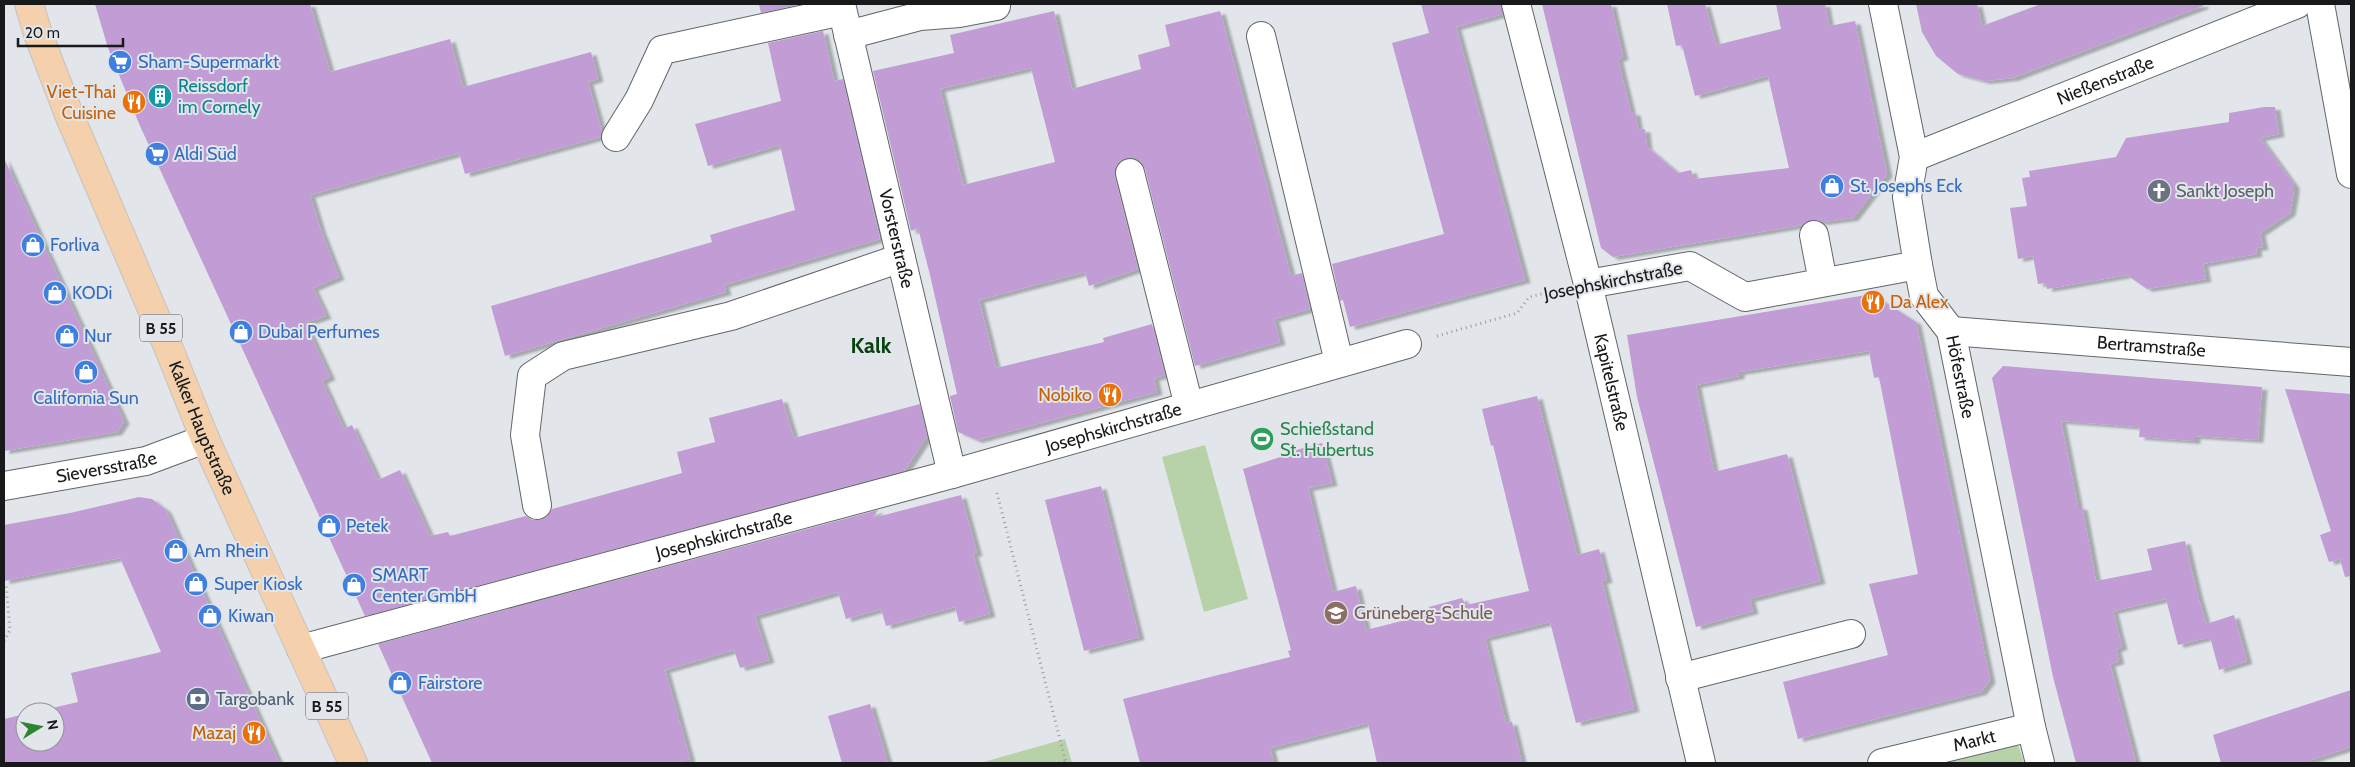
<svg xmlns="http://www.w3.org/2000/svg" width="2355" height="767" font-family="Cabin,sans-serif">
  <defs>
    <filter id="shadow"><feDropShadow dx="5.5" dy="3" stdDeviation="1" flood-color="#0004"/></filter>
  </defs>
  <rect width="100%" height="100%" fill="#e2e6eb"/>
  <g fill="#b7d2a8">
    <polygon points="1205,445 1248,599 1204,612 1162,457"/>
    <polygon points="1065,739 1072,763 980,763"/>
    <polygon points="2013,742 2019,747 2024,763 1920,763"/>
  </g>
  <g fill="#c29cd5" fill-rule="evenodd" filter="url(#shadow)">
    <polygon points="95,4 310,4 330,72 450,39 463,87 591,52 598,79 588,82 602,132 600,137 465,174 459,153 310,195 321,231 339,277 313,288 326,316 305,323 330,377 322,381 344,429 352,425 378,480 400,470 430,536 448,532 450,536 526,516 532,520 540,520 547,517 552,509 682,473 677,452 715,442 709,418 782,399 794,438 920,404 927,436 904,471 365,616 140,126 108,48"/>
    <polygon points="759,4 802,4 761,13"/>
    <polygon points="1421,4 1501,4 1503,14 1456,27 1525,280 1350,327 1343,300 1340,301 1332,264 1444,234 1392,43 1429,33"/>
    <polygon points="1542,4 1611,4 1623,57 1618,59 1631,113 1635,112 1638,130 1645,129 1647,147 1678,173 1691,170 1694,179 1789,168 1768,76 1695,96 1682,45 1676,46 1667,4 1705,4 1716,45 1781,29 1776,4 1825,4 1829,26 1855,21 1887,174 1853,218 1822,222 1812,220 1802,225 1613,257 1601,248"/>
    <polygon points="1916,4 1977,4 1982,26 2041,4 2203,4 2203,6 2013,78 1985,81 1958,74 1936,56 1922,32"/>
    <path d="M1054 11 1072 89 1141 69 1138 55 1170 46 1165 25 1220 11 1291 276 1302 273 1310 309 1274 319 1280 342 1195 366 1145 169 1141 162 1135 158H1126L1119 162 1115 168V177L1138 269 1089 286 1085 272 979 300 996 368 1104 342 1103 338 1152 324 1165 375 1154 378 1157 392 977 440 958 432 950 396 957 394 930 275 918 228 911 231 873 71 954 53 950 35ZM1031 68 1055 162 963 185 940 89Z"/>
    <polygon points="823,31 834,81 843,79 880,239 724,285 726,292 505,356 491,306 712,242 710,235 795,210 780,145 708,166 695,124 781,101 768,43"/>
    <polygon points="2264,107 2275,107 2279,134 2260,138 2294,185 2294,190 2290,213 2260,233 2263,247 2256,248 2257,254 2203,264 2206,279 2147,289 2127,275 2047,289 2046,283 2038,284 2033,256 2018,259 2010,208 2027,206 2022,178 2030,177 2029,171 2116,157 2126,138 2229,122 2229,113"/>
    <polygon points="4,158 124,421 117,432 4,451"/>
    <polygon points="1872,294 1916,322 1990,680 1981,692 1798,739 1783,682 1888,655 1869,584 1918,574 1879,377 1874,378 1869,351 1739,372 1739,376 1696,385 1714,472 1787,454 1820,581 1750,599 1753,611 1696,627 1637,397 1627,335"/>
    <polygon points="2003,366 2262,387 2258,440 2195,436 2195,441 2139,437 2140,427 2061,421 2078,507 2082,507 2096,581 2152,570 2147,549 2185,541 2197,593 2207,627 2206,624 2234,615 2247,661 2219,670 2210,637 2178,645 2166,599 2113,611 2122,647 2116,649 2119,661 2110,664 2136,763 2076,763 2053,677 1992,378"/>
    <polygon points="2285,389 2351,394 2351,576 2345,577 2340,559 2329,562 2320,535 2331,531"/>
    <polygon points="1537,396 1577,555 1599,549 1607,580 1602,581 1634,709 1576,723 1550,622 1485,638 1506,723 1512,722 1522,763 1377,763 1368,723 1270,748 1274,763 1140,763 1123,699 1290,657 1288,651 1291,650 1243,469 1296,452 1296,450 1322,443 1332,483 1308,488 1333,592 1356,586 1366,630 1429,614 1429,607 1462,598 1466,605 1529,591 1493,445 1491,446 1482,409"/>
    <polygon points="1101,486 1139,637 1084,651 1045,500"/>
    <polygon points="961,495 977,553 973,554 990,614 959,622 955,607 886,626 881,609 846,619 838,592 755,616 769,660 740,668 734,650 665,670 690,759 675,763 432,763 378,644 878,510 873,518"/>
    <polygon points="139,497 152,499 166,510 279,763 4,763 4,719 25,714 25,742 55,742 55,712 35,712 78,702 71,673 161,652 120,558 4,581 4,525 70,513"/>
    <polygon points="2351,690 2351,747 2302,763 2221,763 2213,735"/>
    <polygon points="870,704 888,763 842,763 828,716"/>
  </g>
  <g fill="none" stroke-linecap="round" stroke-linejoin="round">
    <g stroke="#626669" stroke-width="30">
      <g id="minor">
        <path id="s1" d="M841 4 952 474"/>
        <path id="s2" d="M1516 4 1588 284 1701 763"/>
        <path id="s3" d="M1883 4 1914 157 1907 197 1918 265 1924 296 1951 331 2031 727 2040 763"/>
        <polyline points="2320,4 2351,174"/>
        <polyline points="848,35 920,16 959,13 996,6"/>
        <polyline points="1261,36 1339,362"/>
        <polyline points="616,137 639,100 662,50 842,11"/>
        <path id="s4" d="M1914 157 2297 4"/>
        <polyline points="1130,173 1189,406"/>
        <polyline points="1814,235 1823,282"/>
        <polyline points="1588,284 1690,266 1745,297 1918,265"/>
        <path id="s5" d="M1951 331 2351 362"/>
        <path id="s6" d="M4 486 146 461 205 439"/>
        <polyline points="537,505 525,435 532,376 563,356 731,316 901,258"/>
        <path id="s7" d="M301 649 952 474 1407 344"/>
        <polyline points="1680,678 1851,634"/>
        <path id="s8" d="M1882 763 2031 727"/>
      </g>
    </g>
    <g stroke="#c3c3c3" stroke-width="30">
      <g id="major">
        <path id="s9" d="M29 4 38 34 70 117 167 344 205 439 353 763"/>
      </g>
    </g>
    <g stroke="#9a9ca0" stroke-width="3" stroke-dasharray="1 4" stroke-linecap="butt">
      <polyline points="1437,336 1517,313 1529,297 1558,290"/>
      <polyline points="997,493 1066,763"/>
      <polyline points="4,641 10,630 6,585"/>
      <polyline points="1059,763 1065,761"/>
    </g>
    <use href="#minor" stroke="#fff" stroke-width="28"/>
    <use href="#major" stroke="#f4d0ac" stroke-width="28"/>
  </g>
  <defs>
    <g id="supermarket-disc" transform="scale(1.25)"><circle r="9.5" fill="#3f7fe0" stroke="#e2e6eb"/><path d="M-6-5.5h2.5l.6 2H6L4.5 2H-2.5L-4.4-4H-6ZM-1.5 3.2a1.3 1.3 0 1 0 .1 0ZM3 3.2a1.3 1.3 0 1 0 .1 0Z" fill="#fff"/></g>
    <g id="building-disc" transform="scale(1.25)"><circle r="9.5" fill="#0f9aa8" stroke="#e2e6eb"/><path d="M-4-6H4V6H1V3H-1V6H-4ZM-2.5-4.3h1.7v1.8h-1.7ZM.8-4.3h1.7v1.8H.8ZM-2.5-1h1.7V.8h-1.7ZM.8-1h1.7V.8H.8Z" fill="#fff"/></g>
    <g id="restaurant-disc" transform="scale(1.25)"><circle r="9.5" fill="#e8710a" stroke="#e2e6eb"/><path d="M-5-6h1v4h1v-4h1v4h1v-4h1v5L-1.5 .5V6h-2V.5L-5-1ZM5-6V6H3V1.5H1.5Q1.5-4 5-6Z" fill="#fff"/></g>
    <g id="shop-disc" transform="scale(1.25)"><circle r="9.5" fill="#3f7fe0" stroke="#e2e6eb"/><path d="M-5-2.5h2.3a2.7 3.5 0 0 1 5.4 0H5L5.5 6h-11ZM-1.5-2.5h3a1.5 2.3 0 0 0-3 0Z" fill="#fff"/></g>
    <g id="church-disc" transform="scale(1.25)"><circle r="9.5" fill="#6b7280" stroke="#e2e6eb"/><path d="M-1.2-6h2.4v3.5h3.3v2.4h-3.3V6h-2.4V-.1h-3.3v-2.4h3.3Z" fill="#fff"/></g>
    <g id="stadium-disc" transform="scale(1.25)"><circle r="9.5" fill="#2e9e5b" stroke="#e2e6eb"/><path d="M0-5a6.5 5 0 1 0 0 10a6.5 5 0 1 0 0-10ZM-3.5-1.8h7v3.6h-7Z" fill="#fff"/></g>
    <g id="school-disc" transform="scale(1.25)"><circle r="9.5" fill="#8d6e63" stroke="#e2e6eb"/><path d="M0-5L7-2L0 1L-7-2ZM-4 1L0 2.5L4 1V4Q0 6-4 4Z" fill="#fff"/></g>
    <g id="bank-disc" transform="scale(1.25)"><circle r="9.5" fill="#5c6f8a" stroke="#e2e6eb"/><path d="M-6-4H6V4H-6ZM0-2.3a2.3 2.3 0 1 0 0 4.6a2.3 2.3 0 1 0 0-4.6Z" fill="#fff"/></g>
  </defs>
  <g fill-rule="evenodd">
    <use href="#supermarket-disc" x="120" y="62"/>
    <use href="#building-disc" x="160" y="96"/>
    <use href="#restaurant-disc" x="134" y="102"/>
    <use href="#supermarket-disc" x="157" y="154"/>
    <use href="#shop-disc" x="1832" y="186"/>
    <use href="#church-disc" x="2159" y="191"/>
    <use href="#shop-disc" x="33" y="245"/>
    <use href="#shop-disc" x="55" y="293"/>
    <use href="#restaurant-disc" x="1873" y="302"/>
    <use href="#shop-disc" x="241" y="332"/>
    <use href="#shop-disc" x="67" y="336"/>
    <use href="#shop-disc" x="86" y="372"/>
    <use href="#restaurant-disc" x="1110" y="395"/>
    <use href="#stadium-disc" x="1262" y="439"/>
    <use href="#shop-disc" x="329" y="526"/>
    <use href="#shop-disc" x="176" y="551"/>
    <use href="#shop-disc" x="196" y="584"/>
    <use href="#shop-disc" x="354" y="585"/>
    <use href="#school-disc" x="1336" y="613"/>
    <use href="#shop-disc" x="210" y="616"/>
    <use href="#shop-disc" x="400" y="683"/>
    <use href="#bank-disc" x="198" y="699"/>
    <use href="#restaurant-disc" x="254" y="733"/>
  </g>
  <g text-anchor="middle" stroke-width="4" stroke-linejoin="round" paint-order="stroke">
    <g fill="#e2e6eb" stroke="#555659" stroke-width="1">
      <rect x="140" y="314.5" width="42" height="27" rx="4"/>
      <rect x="306" y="692.5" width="42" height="27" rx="4"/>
    </g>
    <g font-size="16" font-weight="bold" fill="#18191a">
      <text x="161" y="334">B 55</text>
      <text x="327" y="712">B 55</text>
    </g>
    <g font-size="18" fill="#366cbe" stroke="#e2e6eb" text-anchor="start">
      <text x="138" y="68">Sham-Supermarkt</text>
      <text x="174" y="160">Aldi Süd</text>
      <text x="1850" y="192">St. Josephs Eck</text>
      <text x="50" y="251">Forliva</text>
      <text x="72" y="299">KODi</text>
      <text x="258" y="338">Dubai Perfumes</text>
      <text x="84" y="342">Nur</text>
      <text x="86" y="404" text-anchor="middle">California Sun</text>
      <text x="346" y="532">Petek</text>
      <text x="194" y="557">Am Rhein</text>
      <text x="372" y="581">SMART<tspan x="372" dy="21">Center GmbH</tspan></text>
      <text x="214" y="590">Super Kiosk</text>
      <text x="228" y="622">Kiwan</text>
      <text x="418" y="689">Fairstore</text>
    </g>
    <g font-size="18" fill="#18191a" stroke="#e2e6eb">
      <text dy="6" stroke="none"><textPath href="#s4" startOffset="206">Nießenstraße</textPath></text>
      <text dy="6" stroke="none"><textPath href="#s1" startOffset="241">Vorsterstraße</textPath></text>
      <text transform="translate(1613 281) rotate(-11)" y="6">Josephskirchstraße</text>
      <text dy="6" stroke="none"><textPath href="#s5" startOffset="201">Bertramstraße</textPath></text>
      <text dy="6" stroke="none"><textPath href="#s3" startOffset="388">Höfestraße</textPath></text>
      <text dy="6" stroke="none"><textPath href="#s2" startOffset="390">Kapitelstraße</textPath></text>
      <text dy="6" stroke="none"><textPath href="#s9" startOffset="458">Kalker Hauptstraße</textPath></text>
      <text dy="6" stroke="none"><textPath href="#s7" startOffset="842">Josephskirchstraße</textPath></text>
      <text dy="6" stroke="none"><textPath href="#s6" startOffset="104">Sieversstraße</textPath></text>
      <text dy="6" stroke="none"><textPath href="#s7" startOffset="438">Josephskirchstraße</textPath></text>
      <text dy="6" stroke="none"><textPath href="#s8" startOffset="95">Markt</textPath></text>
    </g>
    <g font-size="18" fill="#0d838f" stroke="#e2e6eb" text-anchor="start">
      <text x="178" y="92">Reissdorf<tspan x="178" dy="21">im Cornely</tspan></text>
    </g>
    <g font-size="18" fill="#c56008" stroke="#e2e6eb" text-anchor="end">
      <text x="116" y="98">Viet-Thai<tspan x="116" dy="21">Cuisine</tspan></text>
      <text x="1890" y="308" text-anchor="start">Da Alex</text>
      <text x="1092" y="401">Nobiko</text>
      <text x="236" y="739">Mazaj</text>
    </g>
    <g font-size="18" fill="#5b616d" stroke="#e2e6eb" text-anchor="start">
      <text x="2176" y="197">Sankt Joseph</text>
    </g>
    <g font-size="18" fill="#27864d" stroke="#e2e6eb" text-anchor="start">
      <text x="1280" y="435">Schießstand<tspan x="1280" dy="21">St. Hubertus</tspan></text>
    </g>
    <g font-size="18" fill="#785e54" stroke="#e2e6eb" text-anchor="start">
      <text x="1354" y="619">Grüneberg-Schule</text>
    </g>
    <g font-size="18" fill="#4e5e75" stroke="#e2e6eb" text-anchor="start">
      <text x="216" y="705">Targobank</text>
    </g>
    <g font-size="22" font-weight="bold" fill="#08420e" stroke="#e2e6eb">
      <text x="871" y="353">Kalk</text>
    </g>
  </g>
  <rect width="2355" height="767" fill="none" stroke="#18191a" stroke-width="10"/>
  <g transform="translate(40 727) rotate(80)"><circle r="24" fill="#e2e6eb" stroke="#919497"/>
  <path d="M0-4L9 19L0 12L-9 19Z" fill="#2e8432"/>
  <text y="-8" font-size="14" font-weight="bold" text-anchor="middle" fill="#18191a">N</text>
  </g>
  <path d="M18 38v8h105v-8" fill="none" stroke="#18191a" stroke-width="2.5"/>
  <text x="25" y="38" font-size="15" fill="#18191a" stroke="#e2e6eb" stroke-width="4" paint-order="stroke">20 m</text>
</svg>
